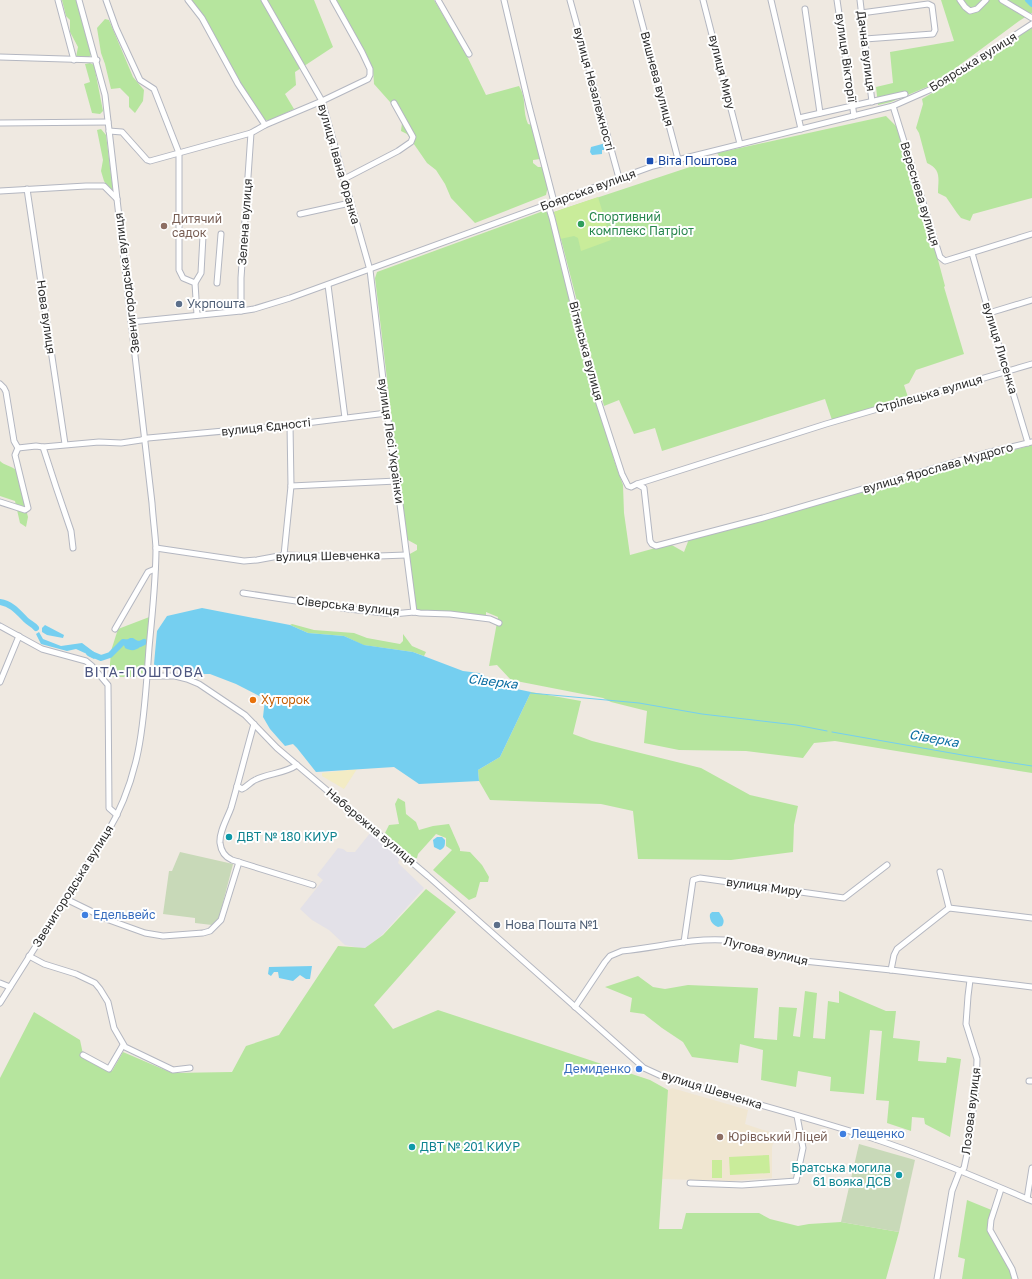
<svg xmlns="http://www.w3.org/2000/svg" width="1032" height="1279" font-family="'Golos Text',sans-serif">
  <rect width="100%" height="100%" fill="#efe9e1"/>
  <polygon fill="#e3e1e8" points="371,832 400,857 398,863 424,888 382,935 364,949 345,945 329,930 312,920 300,909 323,880 317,875 338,848 343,849 347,852 355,852"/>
  <polygon fill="#f0e6d1" points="672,1088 748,1110 745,1124 776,1134 772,1147 772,1178 731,1181 662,1179 668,1090"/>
  <g fill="#b6e59e">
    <polygon points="62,0 76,0 91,55 88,58 81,58 76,57 78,47 70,32 70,20 66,16"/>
    <polygon points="191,0 314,0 333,47 295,72 296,85 285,94 294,109 271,120 265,120 240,83"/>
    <path d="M334 0H434L465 52 486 95 519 86C527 99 522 111 528 124L532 125 540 159 533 160V163L538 167H542L548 186 546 195 475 223 451 198 445 184 436 170 427 163 407 134 401 131 402 123 398 111 374 84 373 69Z"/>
    <polygon points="941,0 1032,0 1032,13 1019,21 934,84 891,102 878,105 876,87 893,83 890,52 954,41"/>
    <polygon points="105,19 109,20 133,77 144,90 143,101 135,113 129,107 129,97 120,88 111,89 105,64 101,53 97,28"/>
    <path d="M1032 27V198L973 214 970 221 961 218 957 213 946 197 938 193C938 179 942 170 927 163L919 133 916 128 923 104 922 99 959 77Z"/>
    <polygon points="90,63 94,65 103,111 100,114 92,113 84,84 90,82 85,64"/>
    <polygon points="886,116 899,129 913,167 945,286 944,287 964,354 916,370 909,383 904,385 908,397 832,420 825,399 662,451 655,428 634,434 619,400 604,406 554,212 720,157 717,153"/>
    <polygon points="101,129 106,135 113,190 110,191 104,181 101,171 103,160 97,130"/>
    <polygon points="546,210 553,216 614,460 623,485 624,513 630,555 670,544 684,552 689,539 1032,445 1032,773 835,741 814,743 803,758 746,751 679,750 644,743 647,711 611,702 603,698 511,680 497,665 489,666 498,617 486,612 486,616 420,612 413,607 408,555 417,550 417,545 406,539 375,278 377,272"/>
    <path d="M0 461C3 465 12 466 16 470L28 517 26 527 20 523 15 501 0 496Z"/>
    <polygon points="152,616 143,677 109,677 111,651 118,629"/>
    <polygon points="292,624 314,630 354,633 367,638 400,644 403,641 403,634 412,646 426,652 424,656 413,652 363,645 344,636 308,633 290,625"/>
    <polygon points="531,692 581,701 573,734 592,741 701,768 750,795 798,806 794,825 793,852 731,860 638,859 633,811 601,804 490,800 479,781 478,770 500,757"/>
    <polygon points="398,798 405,802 406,814 416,822 419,830 433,826 449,824 460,849 460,851 470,852 482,865 489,877 488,882 480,882 476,897 469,900 433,870 452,850 446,846 446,838 436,834 418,854 417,858 413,859 385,833 389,825 399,824 395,804"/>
    <polygon points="426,889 456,912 374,1005 393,1029 438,1010 650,1080 668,1090 659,1229 682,1229 686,1213 759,1213 770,1219 798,1226 809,1224 841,1222 899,1232 886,1279 0,1279 0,1078 34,1012 80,1040 84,1059 112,1071 123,1052 172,1073 232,1072 246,1046 279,1035 338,946 365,948 383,935"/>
    <polygon points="638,976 653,987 665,989 688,985 758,988 754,1038 777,1040 779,1007 797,1008 793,1036 800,1037 805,991 817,993 813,1038 825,1039 828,1001 839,1003 839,991 886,1011 896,1011 893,1038 920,1041 918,1061 946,1063 947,1057 961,1059 950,1137 925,1124 924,1118 912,1117 911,1131 887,1123 889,1101 876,1100 882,1031 870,1030 864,1094 830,1091 831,1077 798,1071 796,1087 761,1080 763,1050 740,1044 738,1063 692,1057 683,1042 662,1028 644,1014 630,1012 632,998 605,987"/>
    <polygon points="967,1200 994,1211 990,1230 1015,1279 962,1279 965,1259 958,1257"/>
  </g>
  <polygon fill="#f3ecc5" points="357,769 344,789 322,776 322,773"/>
  <g fill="#c8d9b8">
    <polygon points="180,852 233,864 219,918 212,925 195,923 195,918 163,914 169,871 172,871"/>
    <polygon points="859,1144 915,1160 899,1232 841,1222"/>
  </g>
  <g fill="#c9ec9a">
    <polygon points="598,197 611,240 581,251 578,238 574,236 560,239 554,212"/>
    <polygon points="769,1155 770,1173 730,1175 729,1157"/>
    <rect x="712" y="1160" width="10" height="18"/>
  </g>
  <g fill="#75cff0">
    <polygon points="606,143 608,147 606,150 602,150 602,154 592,155 590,152 591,147"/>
    <polygon points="202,608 290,625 308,633 344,636 364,645 413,652 463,671 479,673 507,687 531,692 500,757 478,770 479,781 419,784 394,767 316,772 297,748 293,744 285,746 270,729 263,717 265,699 236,684 210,674 189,674 185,671 156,668 154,664 157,631 167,616"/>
    <polygon points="45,625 64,635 63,638 47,635 42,632 42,628"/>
    <polygon points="39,632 43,639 61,646 82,643 94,652 96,657 94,659 88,656 87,654 76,649 67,651 41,644 36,634"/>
    <path d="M130 638H133L139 642 140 647C135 651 131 651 125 648L123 642Z"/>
    <path d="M437 837H442L445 840C445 845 445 848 440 850L434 847 433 840Z"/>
    <path d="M712 912H719C722 917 726 920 722 926L718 927C712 925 709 919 710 914Z"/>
    <polygon points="312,966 310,979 306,979 300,975 293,981 279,978 278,972 274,972 271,976 268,974 269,967"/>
  </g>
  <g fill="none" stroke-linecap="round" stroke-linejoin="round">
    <g stroke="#75cff0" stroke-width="1">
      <polyline points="530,693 639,703 702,714 796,725 827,731"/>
      <polyline points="832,732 968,756 1032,766"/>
    </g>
    <g stroke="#75cff0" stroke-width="6">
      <polyline points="1028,0 1032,4"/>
      <path d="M0 602C12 604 18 612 26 620 29 623 34 625 36 628"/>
      <polyline points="89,653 101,658 110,655 123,642 140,644 144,642"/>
    </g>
    <g stroke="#b4b7c1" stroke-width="7">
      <g id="minor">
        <polyline points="58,0 74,60"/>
        <polyline points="106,0 116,28 140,80 154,89 179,153 179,270 183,278 195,283 197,315"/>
        <polyline points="188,0 202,18 238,84 265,125 251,133 241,278 241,311"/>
        <polyline points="264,0 322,101 370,270 387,413 397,481 414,612"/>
        <polyline points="438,0 469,54"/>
        <polyline points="504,0 529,106 554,202"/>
        <polyline points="570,0 619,178"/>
        <polyline points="636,0 678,159"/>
        <polyline points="703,0 740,144"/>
        <polyline points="771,0 801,129"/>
        <polyline points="837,0 854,116"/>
        <polyline points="860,0 872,102"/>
        <polyline points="960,0 965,7 970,11 977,9 986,0"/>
        <polyline points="1002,0 1032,18"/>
        <polyline points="805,9 820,113"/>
        <polyline points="861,13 928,4 932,6 935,30 933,34 865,39"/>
        <polyline points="0,57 97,60"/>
        <polyline points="893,106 940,257 945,261 1032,234"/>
        <polyline points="799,118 905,94"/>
        <polyline points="0,123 108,122"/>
        <polyline points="265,125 322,101 368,79 370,75 370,69 362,52 333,0"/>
        <polyline points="109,131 122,132 147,160 150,161 251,133"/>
        <polyline points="344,179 398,151 411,142 413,137 394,103"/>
        <polyline points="27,189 65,444"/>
        <polyline points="0,191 86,186 104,186 117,199"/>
        <polyline points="548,205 552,218 594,388 622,474 628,486 631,487 637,484 644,488 650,541 652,544 656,546 763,518 986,453 1032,442"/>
        <polyline points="300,214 350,203"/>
        <polyline points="972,253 989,313 1028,443"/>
        <polyline points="195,283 201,273 203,236"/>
        <polyline points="217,283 221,234"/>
        <polyline points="328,285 345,418"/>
        <polyline points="989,313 1032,300"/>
        <polyline points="131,322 241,311 254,309 290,298 653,166 893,106 936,87 1032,24"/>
        <polyline points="0,384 4,388 6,392 14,441 18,448 36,446 43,447 99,442 121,443 141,440 148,438 290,425 387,413"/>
        <polyline points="43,447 56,487 71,531 73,548"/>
        <polyline points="637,484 826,424 1032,364"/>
        <polyline points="291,486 397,481"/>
        <polyline points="0,502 25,510 28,508 15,455 18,448"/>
        <polyline points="156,548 244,561 257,560 284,555 351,557 406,555"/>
        <polyline points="284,555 291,486 290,425"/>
        <polyline points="243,593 349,609 393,614 414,612 420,613 450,614 490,619 499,623"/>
        <polyline points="0,626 42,649 86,661 92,666 108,685 109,808 117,815"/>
        <polyline points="115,629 148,572 155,569"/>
        <path d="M147 676H175L187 679 199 684 245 715 277 748 428 876 644 1068 668 1079C735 1098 803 1116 869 1137 924 1155 978 1178 1032 1201"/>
        <polyline points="0,682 19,636"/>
        <path d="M254 724C246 752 239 780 231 808 227 819 219 832 220 843 221 851 225 857 232 860L313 885"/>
        <path d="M237 786 242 789C247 787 250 782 255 780 268 773 284 774 297 765"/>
        <polyline points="940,872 949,908"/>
        <polyline points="66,899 109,920 145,933 163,936 203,933 210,931 221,920 239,862"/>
        <polyline points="684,942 693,880 700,878 844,898 887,865"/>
        <polyline points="29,956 44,964 76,974 95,983 100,989 108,1002 114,1028 125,1047 173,1070 190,1068"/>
        <polyline points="891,970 894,955 897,949 949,908 1032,918"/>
        <polyline points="0,983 10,987"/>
        <path d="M0 1003 106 835C143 773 144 717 149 648 152 615 156 581 156 548 155 533 153 518 152 503L105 95 79 0"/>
        <path d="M575 1007 605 962 610 956 622 951C656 948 690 938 724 940L772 954 804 961 891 970 1032 987"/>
        <polyline points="83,1055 109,1069 123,1045"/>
        <polyline points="1029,1081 1032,1081"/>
        <polyline points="690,1183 742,1185 796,1181 803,1148 797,1116"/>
        <polyline points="1001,1189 991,1220 990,1230 1012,1269 1015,1279"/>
        <polyline points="1027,1199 1032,1168"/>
        <polyline points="937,1279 952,1191 959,1173 964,1168 967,1154 976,1088 977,1059 966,1024 968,996 970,980"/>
      </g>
    </g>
    <use href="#minor" stroke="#fff" stroke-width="5"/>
  </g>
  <rect fill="#1a4fb4" stroke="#fff" stroke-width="1.5" x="646" y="157" width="8" height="8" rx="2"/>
  <circle fill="#2e9e5b" stroke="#fff" stroke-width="1.5" cx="581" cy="224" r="4"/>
  <g fill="#8d6e63" stroke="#fff" stroke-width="1.5">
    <circle cx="164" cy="226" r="4"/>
    <circle cx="720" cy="1137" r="4"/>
  </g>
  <g fill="#5c6f8a" stroke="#fff" stroke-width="1.5">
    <circle cx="179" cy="304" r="4"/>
    <circle cx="497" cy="925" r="4"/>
  </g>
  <circle fill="#e8710a" stroke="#fff" stroke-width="1.5" cx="253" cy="700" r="4"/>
  <g fill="#0f9aa8" stroke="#fff" stroke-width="1.5">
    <circle cx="229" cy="837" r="4"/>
    <circle cx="412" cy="1147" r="4"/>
    <circle cx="899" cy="1175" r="4"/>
  </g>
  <g fill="#3f7fe0" stroke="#fff" stroke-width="1.5">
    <circle cx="85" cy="915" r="4"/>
    <circle cx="639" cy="1069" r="4"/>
    <circle cx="843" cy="1134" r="4"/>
  </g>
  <g text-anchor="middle" stroke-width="4" stroke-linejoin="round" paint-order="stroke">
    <g font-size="12" fill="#2e2e2e" stroke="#fff">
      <text transform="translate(866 51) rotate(83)" y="4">Дачна вулиця</text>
      <text transform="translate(846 58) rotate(82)" y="4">вулиця Вікторії</text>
      <text transform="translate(973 62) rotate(-32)" y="4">Боярська вулиця</text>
      <text transform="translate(722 72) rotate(76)" y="4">вулиця Миру</text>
      <text transform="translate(657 79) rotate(75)" y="4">Вишнева вулиця</text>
      <text transform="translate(594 89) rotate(75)" y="4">вулиця Незалежності</text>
      <text transform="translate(339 164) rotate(74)" y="4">вулиця Івана Франка</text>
      <text transform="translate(588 190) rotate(-20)" y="4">Боярська вулиця</text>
      <text transform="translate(920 194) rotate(73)" y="4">Вереснева вулиця</text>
      <text transform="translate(245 222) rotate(-86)" y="4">Зелена вулиця</text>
      <text transform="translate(127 283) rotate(-97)" y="4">Звенигородська вулиця</text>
      <text transform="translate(46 317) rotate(82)" y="4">Нова вулиця</text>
      <text transform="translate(1000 348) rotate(73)" y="4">вулиця Лисенка</text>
      <text transform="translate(586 351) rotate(75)" y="4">Вітянська вулиця</text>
      <text transform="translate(929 394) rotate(-16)" y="4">Стрілецька вулиця</text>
      <text transform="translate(266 427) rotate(-6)" y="4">вулиця Єдності</text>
      <text transform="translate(391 441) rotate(82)" y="4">вулиця Лесі Українки</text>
      <text transform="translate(938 468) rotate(-16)" y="4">вулиця Ярослава Мудрого</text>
      <text transform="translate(328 556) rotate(-1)" y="4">вулиця Шевченка</text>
      <text transform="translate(348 606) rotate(6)" y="4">Сіверська вулиця</text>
      <text transform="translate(371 827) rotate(40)" y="4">Набережна вулиця</text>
      <text transform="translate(73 886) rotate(-58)" y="4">Звенигородська вулиця</text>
      <text transform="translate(764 887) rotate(8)" y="4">вулиця Миру</text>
      <text transform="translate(766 951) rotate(14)" y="4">Лугова вулиця</text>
      <text transform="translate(712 1090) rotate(17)" y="4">вулиця Шевченка</text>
      <text transform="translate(971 1111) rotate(-83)" y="4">Лозова вулиця</text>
    </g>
    <g font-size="12" fill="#164399" stroke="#fff" text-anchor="start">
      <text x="658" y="165">Віта Поштова</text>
    </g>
    <g font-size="12" fill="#27864d" stroke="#fff" text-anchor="start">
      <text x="589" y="221">Спортивний<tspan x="589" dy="14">комплекс Патріот</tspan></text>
    </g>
    <g font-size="12" fill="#785e54" stroke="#fff" text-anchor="start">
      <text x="172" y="223">Дитячий<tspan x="172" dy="14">садок</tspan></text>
      <text x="728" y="1141">Юрівський Ліцей</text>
    </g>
    <g font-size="12" fill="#4e5e75" stroke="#fff" text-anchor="start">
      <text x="187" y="308">Укрпошта</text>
      <text x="505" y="929">Нова Пошта №1</text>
    </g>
    <g font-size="12" fill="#c56008" stroke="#fff" text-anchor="start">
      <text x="261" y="704">Хуторок</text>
    </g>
    <g font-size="12" fill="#0d838f" stroke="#fff" text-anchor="start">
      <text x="237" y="841">ДВТ № 180 КИУР</text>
      <text x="420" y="1151">ДВТ № 201 КИУР</text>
      <text x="891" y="1172" text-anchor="end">Братська могила<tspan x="891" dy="14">61 вояка ДСВ</tspan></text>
    </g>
    <g font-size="12" fill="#366cbe" stroke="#fff" text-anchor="start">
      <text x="93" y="919">Едельвейс</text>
      <text x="631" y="1073" text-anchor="end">Демиденко</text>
      <text x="851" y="1138">Лещенко</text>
    </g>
    <g font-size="13" font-style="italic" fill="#0d6fa3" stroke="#fff">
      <text transform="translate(493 681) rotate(7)" y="5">Сіверка</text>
      <text transform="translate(934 738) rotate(10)" y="5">Сіверка</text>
    </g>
    <g font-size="14" letter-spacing="1" fill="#4d5680" stroke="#fff">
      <text x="144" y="677">ВІТА-ПОШТОВА</text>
    </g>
  </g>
</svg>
